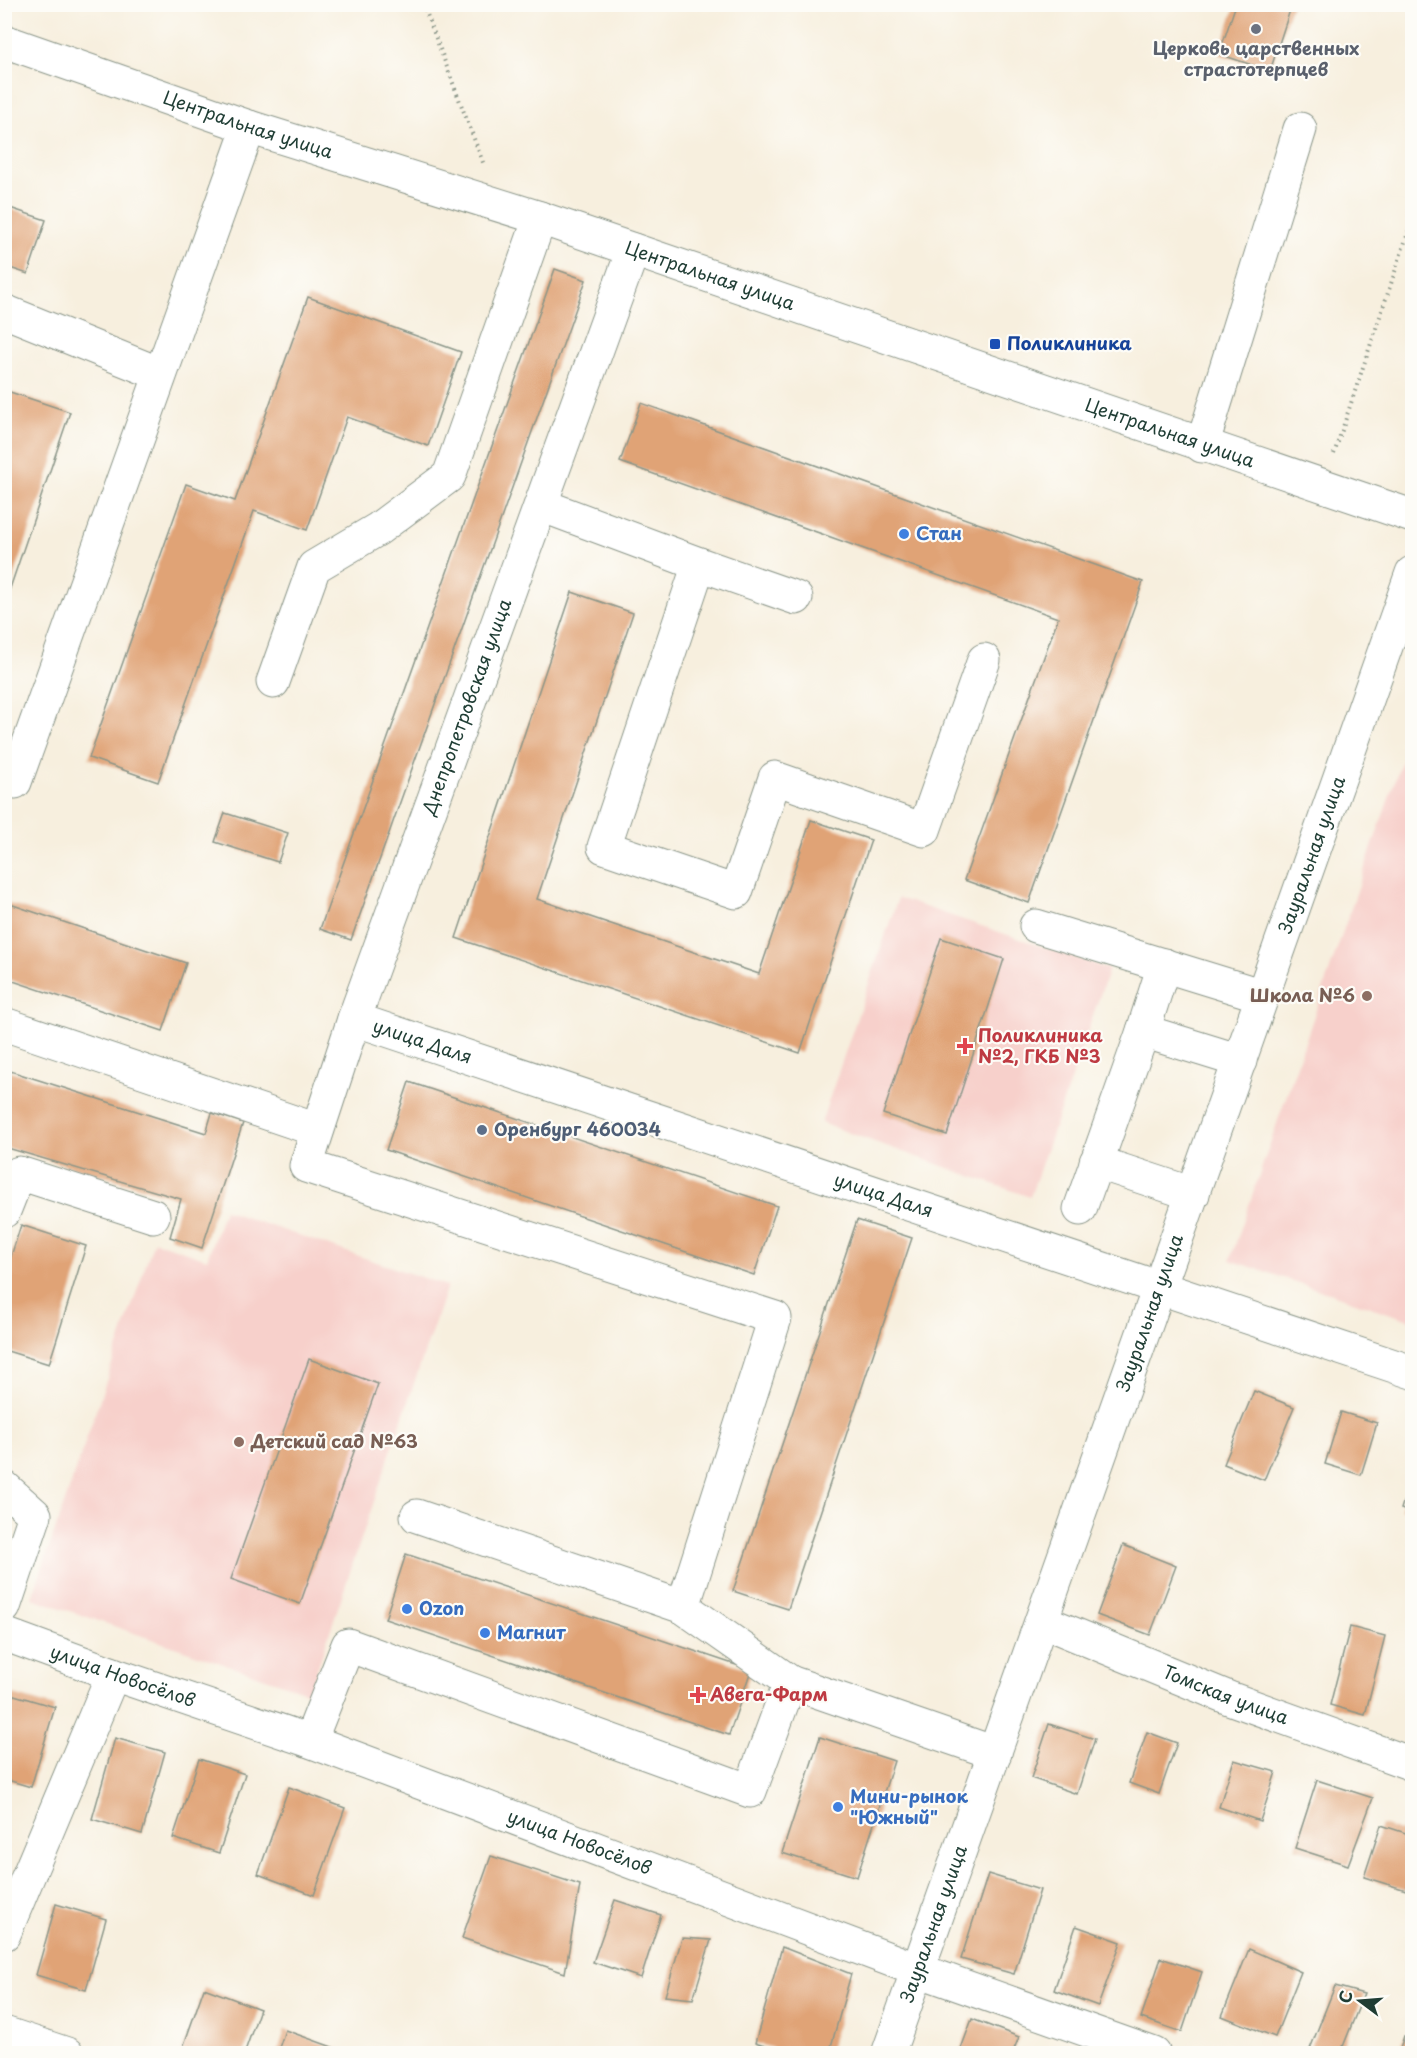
<svg xmlns="http://www.w3.org/2000/svg" width="1417" height="2058" font-family="'Playpen Sans',sans-serif">
  <rect width="100%" height="100%" fill="#fdfcf7"/>
  <filter id="ink" filterUnits="userSpaceOnUse"><feTurbulence type="fractalNoise" baseFrequency=".0167" numOctaves="2"/><feDisplacementMap in="SourceGraphic" scale="12" xChannelSelector="R" yChannelSelector="G"/><feConvolveMatrix kernelMatrix="1 2 1 2 8 2 1 2 1" color-interpolation-filters="sRGB"/></filter>
  <filter id="wash" filterUnits="userSpaceOnUse"><feTurbulence type="fractalNoise" baseFrequency=".008" numOctaves="4" result="noise"/><feDisplacementMap in="SourceGraphic" scale="24" xChannelSelector="R" yChannelSelector="G"/><feGaussianBlur stdDeviation="1.35" result="paint"/><feColorMatrix in="noise" values="0 0 0 0 0 0 0 0 0 0 0 0 0 0 0 0 0 1.4 0 .05"/><feComposite in="paint" operator="in"/></filter>
  <g filter="url(#wash)">
    <rect width="100%" height="100%" fill="#f7efde"/>
    <g fill="#f7d0cb">
      <polygon points="1412,731 1412,1321 1230,1260"/>
      <polygon points="898,898 1109,969 1030,1197 821,1123"/>
      <polygon points="224,1210 447,1286 309,1693 32,1598 154,1241 207,1259"/>
    </g>
    <g id="blocks">
      <g fill="#e0a376">
        <polygon points="1236,4 1292,4 1270,71 1219,54"/>
        <polygon points="4,206 46,220 28,274 4,266"/>
        <polygon points="555,269 586,280 351,940 320,929"/>
        <polygon points="308,297 461,352 428,446 347,417 307,530 254,511 158,782 89,758 186,484 235,501"/>
        <polygon points="4,390 70,412 5,603 4,603"/>
        <polygon points="641,403 1143,582 1029,903 964,880 1058,618 620,462"/>
        <polygon points="572,592 633,613 537,899 759,974 811,820 871,840 800,1053 456,938"/>
        <polygon points="225,813 288,833 278,862 215,842"/>
        <polygon points="4,902 186,963 163,1031 4,978"/>
        <polygon points="941,938 1004,959 947,1135 883,1114"/>
        <polygon points="4,1069 206,1133 212,1113 243,1123 202,1248 170,1237 181,1199 4,1147"/>
        <polygon points="409,1082 777,1206 754,1275 386,1150"/>
        <polygon points="857,1220 912,1238 788,1609 733,1591"/>
        <polygon points="21,1225 86,1246 49,1364 4,1350 4,1278"/>
        <polygon points="309,1359 378,1384 300,1604 231,1579"/>
        <polygon points="1254,1391 1294,1407 1264,1480 1224,1464"/>
        <polygon points="1341,1412 1377,1423 1361,1475 1325,1464"/>
        <polygon points="1412,1474 1412,1513 1401,1509"/>
        <polygon points="1123,1545 1176,1566 1150,1635 1097,1615"/>
        <polygon points="406,1554 751,1670 729,1735 385,1619"/>
        <polygon points="1350,1627 1385,1636 1365,1715 1330,1705"/>
        <polygon points="4,1692 55,1707 31,1787 4,1779"/>
        <polygon points="1049,1724 1095,1739 1077,1794 1031,1778"/>
        <polygon points="1147,1732 1177,1743 1159,1794 1129,1783"/>
        <polygon points="820,1737 894,1761 857,1877 782,1853"/>
        <polygon points="115,1738 165,1752 142,1834 92,1819"/>
        <polygon points="199,1759 245,1774 219,1853 173,1838"/>
        <polygon points="1234,1760 1276,1772 1260,1821 1219,1807"/>
        <polygon points="1317,1780 1373,1798 1348,1865 1295,1848"/>
        <polygon points="289,1787 345,1808 314,1895 258,1874"/>
        <polygon points="1381,1825 1412,1835 1412,1870 1406,1890 1364,1877"/>
        <polygon points="491,1856 580,1885 565,1973 462,1938"/>
        <polygon points="988,1874 1040,1890 1014,1974 961,1959"/>
        <polygon points="615,1900 661,1915 641,1978 593,1962"/>
        <polygon points="56,1904 106,1919 86,1990 36,1975"/>
        <polygon points="1076,1926 1121,1942 1098,2006 1054,1990"/>
        <polygon points="682,1938 711,1940 693,1999 665,1996"/>
        <polygon points="782,1947 851,1974 829,2054 792,2054 755,2043"/>
        <polygon points="1249,1949 1301,1972 1275,2037 1222,2016"/>
        <polygon points="1161,1958 1202,1972 1182,2032 1141,2018"/>
        <polygon points="1335,1986 1364,1994 1340,2054 1308,2054"/>
        <polygon points="204,1988 260,2009 244,2054 181,2053"/>
        <polygon points="972,2019 1019,2037 1012,2054 959,2054"/>
        <polygon points="285,2030 349,2053 349,2054 277,2054"/>
        <polygon points="1404,2036 1412,2039 1412,2054 1398,2054"/>
      </g>
    </g>
  </g>
  <g filter="url(#ink)">
    <use href="#blocks" fill-opacity="0" stroke="#8b9689" stroke-width="1.5"/>
    <g fill="none" stroke-linecap="round" stroke-linejoin="round">
      <g stroke="#8b9689" stroke-width="35">
        <g id="minor">
          <path id="s1" d="M4 41 249 127 540 218 1412 516"/>
          <polyline points="4,311 160,374"/>
          <polyline points="1202,446 1300,129"/>
          <polyline points="541,505 699,564 604,847 736,892 775,778 924,830 984,660"/>
          <polyline points="699,564 796,598"/>
          <polyline points="273,682 314,567 378,529 449,476 540,218"/>
          <polyline points="15,782 249,127"/>
          <polyline points="1036,926 1263,996"/>
          <path id="s2" d="M354 1019 1412 1372"/>
          <polyline points="4,1024 317,1130"/>
          <polyline points="1143,1031 1240,1061"/>
          <polyline points="1096,1162 1193,1194"/>
          <polyline points="1080,1209 1143,1031 1164,965"/>
          <polyline points="4,1211 19,1173 153,1216"/>
          <polyline points="4,1487 35,1515 4,1607"/>
          <path id="s3" d="M417 1516 683 1607 775 1318 306 1166 354 1019 633 250"/>
          <polyline points="683,1607 790,1682"/>
          <path id="s4" d="M1042 1621 1229 1698 1412 1764"/>
          <path id="s5" d="M4 1634 113 1674 310 1741 918 1970 1154 2054"/>
          <polyline points="310,1741 348,1645 750,1791 790,1682 995,1753"/>
          <polyline points="4,1934 113,1674"/>
          <polyline points="4,2033 67,2054"/>
          <path id="s6" d="M888 2054 1412 573"/>
        </g>
      </g>
      <g stroke="#8b9689" stroke-width="4" stroke-dasharray="1.5 4.5" stroke-linecap="butt">
        <polyline points="423,4 484,165"/>
        <polyline points="1334,454 1412,221"/>
      </g>
      <use href="#minor" stroke="#fff" stroke-width="33"/>
    </g>
  </g>
  <circle fill="#6b7280" stroke="#fdfcf7" stroke-width="2" cx="1256" cy="29" r="6"/>
  <rect fill="#1a4fb4" stroke="#fdfcf7" stroke-width="2" x="989" y="338" width="12" height="12" rx="3"/>
  <g fill="#3f7fe0" stroke="#fdfcf7" stroke-width="2">
    <circle cx="904" cy="534" r="6"/>
    <circle cx="407" cy="1609" r="6"/>
    <circle cx="485" cy="1633" r="6"/>
    <circle cx="838" cy="1807" r="6"/>
  </g>
  <g fill="#8d6e63" stroke="#fdfcf7" stroke-width="2">
    <circle cx="1367" cy="996" r="6"/>
    <circle cx="239" cy="1442" r="6"/>
  </g>
  <g fill="#e0444e" stroke="#fdfcf7" stroke-width="2">
    <path d="M962 1037h6v6h6v6h-6v6h-6v-6h-6v-6h6z"/>
    <path d="M695 1686h6v6h6v6h-6v6h-6v-6h-6v-6h6z"/>
  </g>
  <circle fill="#5c6f8a" stroke="#fdfcf7" stroke-width="2" cx="482" cy="1130" r="6"/>
  <g text-anchor="middle" stroke-width="4.5" stroke-linejoin="round" paint-order="stroke">
    <g font-size="18" font-weight="bold" fill="#5b616d" stroke="#fdfcf7">
      <text x="1256" y="55">Церковь царственных<tspan x="1256" dy="21">страстотерпцев</tspan></text>
    </g>
    <g font-size="18" fill="#1f3d34" stroke="#fdfcf7">
      <text dy="6" stroke="none"><textPath href="#s1" startOffset="258">Центральная улица</textPath></text>
      <text dy="6" stroke="none"><textPath href="#s1" startOffset="744">Центральная улица</textPath></text>
      <text dy="6" stroke="none"><textPath href="#s1" startOffset="1230">Центральная улица</textPath></text>
      <text dy="6" stroke="none"><textPath href="#s3" startOffset="1564">Днепропетровская улица</textPath></text>
      <text dy="6" stroke="none"><textPath href="#s6" startOffset="1272">Зауральная улица</textPath></text>
      <text dy="6" stroke="none"><textPath href="#s2" startOffset="72">улица Даля</textPath></text>
      <text dy="6" stroke="none"><textPath href="#s2" startOffset="558">улица Даля</textPath></text>
      <text dy="6" stroke="none"><textPath href="#s6" startOffset="786">Зауральная улица</textPath></text>
      <text dy="6" stroke="none"><textPath href="#s5" startOffset="126">улица Новосёлов</textPath></text>
      <text dy="6" stroke="none"><textPath href="#s4" startOffset="198">Томская улица</textPath></text>
      <text dy="6" stroke="none"><textPath href="#s5" startOffset="612">улица Новосёлов</textPath></text>
      <text dy="6" stroke="none"><textPath href="#s6" startOffset="138">Зауральная улица</textPath></text>
    </g>
    <g font-size="18" font-weight="bold" fill="#164399" stroke="#fdfcf7" text-anchor="start">
      <text x="1007" y="350">Поликлиника</text>
    </g>
    <g font-size="18" font-weight="bold" fill="#366cbe" stroke="#fdfcf7" text-anchor="start">
      <text x="916" y="540">Стан</text>
      <text x="419" y="1615">Ozon</text>
      <text x="497" y="1639">Магнит</text>
      <text x="850" y="1803">Мини-рынок<tspan x="850" dy="21">"Южный"</tspan></text>
    </g>
    <g font-size="18" font-weight="bold" fill="#785e54" stroke="#fdfcf7" text-anchor="end">
      <text x="1355" y="1002">Школа №6</text>
      <text x="251" y="1448" text-anchor="start">Детский сад №63</text>
    </g>
    <g font-size="18" font-weight="bold" fill="#be3a42" stroke="#fdfcf7" text-anchor="start">
      <text x="978" y="1042">Поликлиника<tspan x="978" dy="21">№2, ГКБ №3</tspan></text>
      <text x="710" y="1701">Авега-Фарм</text>
    </g>
    <g font-size="18" font-weight="bold" fill="#4e5e75" stroke="#fdfcf7" text-anchor="start">
      <text x="494" y="1136">Оренбург 460034</text>
    </g>
  </g>
  <rect width="1417" height="2058" fill="none" stroke="#fdfcf7" stroke-width="24"/>
  <g transform="translate(1360 2001) rotate(286)" stroke="#fdfcf7" stroke-width="4.5" paint-order="stroke">
  <path d="M0-4.5L10 22L0 15L-10 22Z" fill="#1f3d34"/>
  <text y="-9" font-size="16" font-weight="bold" text-anchor="middle" fill="#1f3d34">С</text>
  </g>
</svg>
